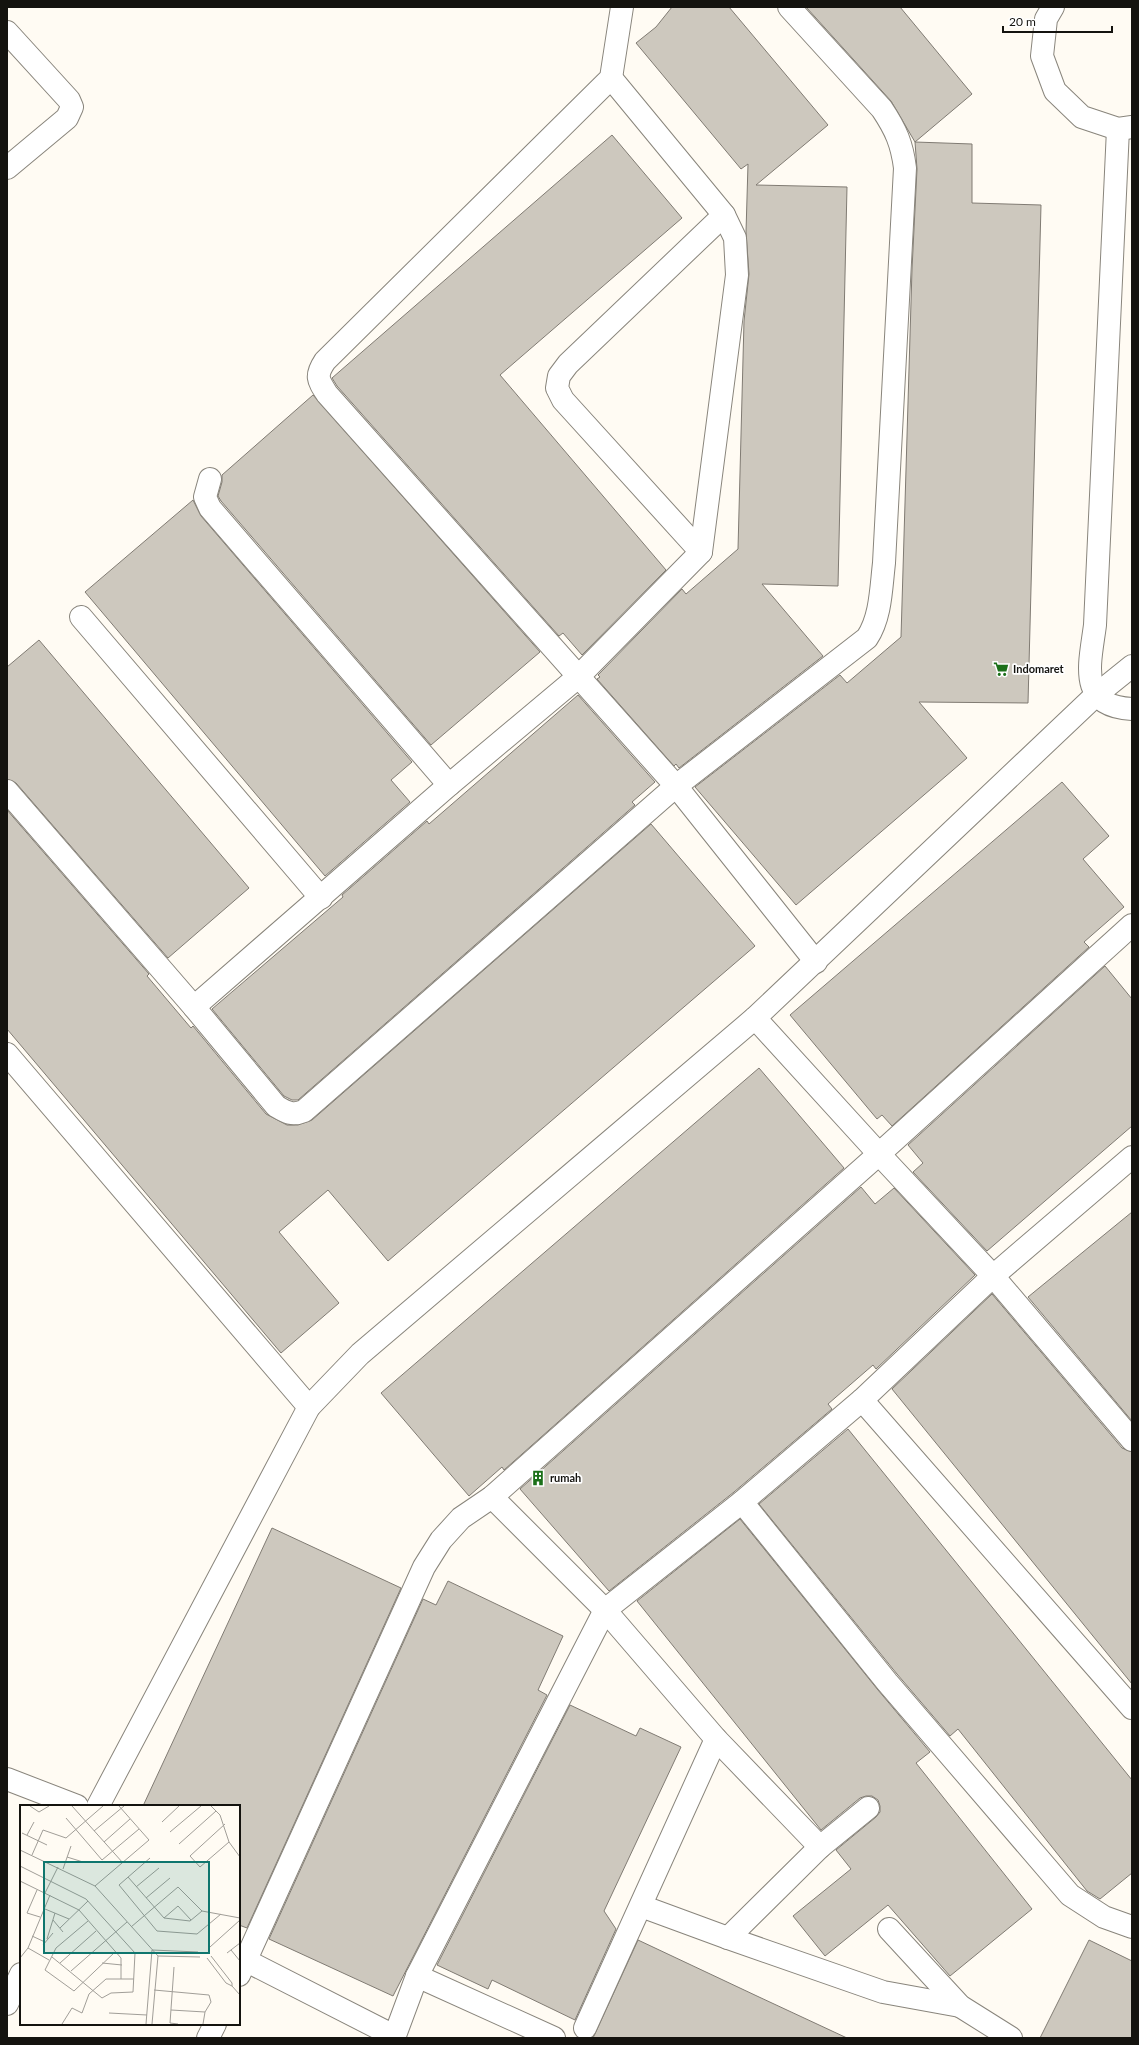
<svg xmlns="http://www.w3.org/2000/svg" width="1139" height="2045" font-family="Lato,sans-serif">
  <rect width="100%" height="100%" fill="#fffbf3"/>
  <g fill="#cdc8be" stroke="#807b73">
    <polygon points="672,7 729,7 828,125 756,185 847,187 838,586 762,584 823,656 679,768 676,764 674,766 597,679 600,677 598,675 682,589 686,594 738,549 744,321 749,274 746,232 748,164 741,169 636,43 656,27"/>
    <polygon points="806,7 900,7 972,94 915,142 891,101"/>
    <polygon points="612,135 682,218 500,375 666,570 582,655 563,633 559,636 337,386 332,378"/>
    <polygon points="915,142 972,144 972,203 1041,205 1028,703 919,702 967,758 796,905 695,787 840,675 847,683 901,637 912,269 917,169"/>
    <polygon points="313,395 540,652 431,745 221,501 218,496 222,482 222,475"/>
    <polygon points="193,500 201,516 412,762 391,780 410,802 325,876 85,592"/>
    <polygon points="39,640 249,888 168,958 16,783 7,779 7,667"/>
    <polygon points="578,695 655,782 632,802 635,805 298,1100 292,1100 284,1096 212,1009 343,897 342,895 427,821 429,824"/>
    <polygon points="1062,782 1109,836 1083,859 1124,907 1084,942 1089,947 892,1126 882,1115 877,1119 790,1015"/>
    <polygon points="7,810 149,974 147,976 191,1028 193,1026 266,1114 287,1125 298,1125 312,1120 651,824 755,946 388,1261 328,1190 279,1232 339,1303 281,1353 7,1029"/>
    <polygon points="1105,966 1132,999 1132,1126 987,1251 913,1172 923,1163 908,1145"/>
    <polygon points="759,1068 844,1168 504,1470 502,1467 469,1496 381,1393"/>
    <polygon points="861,1187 875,1204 894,1188 975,1275 876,1369 873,1365 828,1404 832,1409 734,1492 609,1591 520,1489"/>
    <polygon points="1132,1212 1132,1421 1028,1297"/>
    <polygon points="992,1294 1122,1448 1132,1452 1132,1684 892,1389"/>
    <polygon points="848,1429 1132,1780 1132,1873 1100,1899 1087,1891 958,1729 950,1736 897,1674 759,1504"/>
    <polygon points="740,1519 878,1690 930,1752 916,1763 1032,1909 950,1976 888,1905 825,1956 793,1916 851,1869 836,1850 876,1817 880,1812 880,1806 878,1800 872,1796 866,1796 860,1798 821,1830 637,1601"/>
    <polygon points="272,1528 401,1588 247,1928 239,1925 239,1806 143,1806"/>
    <polygon points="448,1581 563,1636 538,1690 547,1695 393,1996 269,1939 423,1599 436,1605"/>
    <polygon points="570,1705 636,1736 640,1728 681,1747 604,1911 616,1929 575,2020 492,1980 488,1989 437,1965"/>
    <polygon points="638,1940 759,1997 847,2038 593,2038"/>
    <polygon points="1089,1940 1132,1961 1132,2038 1040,2038"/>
  </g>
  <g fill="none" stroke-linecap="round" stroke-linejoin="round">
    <g stroke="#89857c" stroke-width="24">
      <g id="minor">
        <path d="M622 7 611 78 325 361C315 376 318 380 327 394L676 786 816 962"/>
        <polyline points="1053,7 1046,19 1042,56 1055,91 1082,117 1118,129 1132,127"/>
        <polyline points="7,32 69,100 72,107 67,118 7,168"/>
        <path d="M1118 129 1095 625C1090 664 1077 706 1132 709"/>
        <polyline points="210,479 205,497 210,508 449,785"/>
        <polyline points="701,552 563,400 557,388 559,376 568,364 724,215"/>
        <polyline points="81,617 321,898"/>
        <path d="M7 791 194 1007 276 1106C286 1112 292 1116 304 1111L676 786 867 638C881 617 881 588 884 563L905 168C902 144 896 130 882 109L789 7"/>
        <polyline points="194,1007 449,785 578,677 701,552 737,275 735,238 724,215 611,78"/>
        <polyline points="755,1018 879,1154 993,1276 1132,1440"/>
        <polyline points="7,1054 309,1407"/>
        <polyline points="862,1400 1132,1708"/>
        <polyline points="492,1497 605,1610 716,1739 820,1847"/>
        <polyline points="742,1502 887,1682 1070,1895 1104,1917 1132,1927"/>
        <polyline points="7,1779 77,1806"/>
        <polyline points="98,1806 309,1407 360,1354 755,1018 1096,695 1132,666"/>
        <polyline points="641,1906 728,1938 883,1992 960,2006"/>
        <polyline points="889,1929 960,2006 1011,2038"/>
        <polyline points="728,1938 820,1847 868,1808"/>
        <polyline points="239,1957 394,2036"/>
        <polyline points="239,1975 424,1567 441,1540 461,1518 492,1497 879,1154 1132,925"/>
        <polyline points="417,1976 554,2038"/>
        <polyline points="7,2004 21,1974"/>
        <polyline points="585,2028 716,1739"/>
        <polyline points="208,2038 215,2024"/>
        <polyline points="394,2038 417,1976 605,1610 742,1502 862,1400 993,1276 1132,1157"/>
      </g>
    </g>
    <use href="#minor" stroke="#fff" stroke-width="22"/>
  </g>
  <defs>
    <g id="supermarket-bare" transform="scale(1.2)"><path d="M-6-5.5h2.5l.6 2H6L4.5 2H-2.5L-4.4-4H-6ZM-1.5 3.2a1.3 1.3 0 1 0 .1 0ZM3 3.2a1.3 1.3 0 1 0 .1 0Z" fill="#1b7019" stroke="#fff" stroke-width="2.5" paint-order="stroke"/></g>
    <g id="building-bare" transform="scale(1.2)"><path d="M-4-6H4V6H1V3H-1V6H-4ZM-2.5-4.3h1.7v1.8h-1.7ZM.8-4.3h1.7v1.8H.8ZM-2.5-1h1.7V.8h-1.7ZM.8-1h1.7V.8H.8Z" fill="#1b7019" stroke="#fff" stroke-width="2.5" paint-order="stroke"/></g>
  </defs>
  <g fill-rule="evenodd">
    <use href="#supermarket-bare" x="1001" y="669"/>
    <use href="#building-bare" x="538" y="1478"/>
  </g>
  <g text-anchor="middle" stroke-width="3.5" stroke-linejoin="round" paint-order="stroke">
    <g font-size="11" font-weight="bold" fill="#14130f" stroke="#fff" text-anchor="start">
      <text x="1013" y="673">Indomaret</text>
      <text x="550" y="1482">rumah</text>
    </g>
  </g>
  <g transform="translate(20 1805)">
    <rect width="220" height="220" fill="#fffbf3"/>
    <path fill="none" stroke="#a19e98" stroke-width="1" d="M10 1 19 7 29 1M52 1 103 58M191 1 200 10 209 37 220 52M46 13 82 55 119 24M142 17 159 1M205 19 170 51 180 62 209 37M74 26 104 1M150 27 181 1M2 28 27 40M7 30 14 17M84 37 110 14M159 39 196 6M0 45 75 81 138 151M12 50 23 25 46 33 83 1M47 52 63 57M130 53 99 80 137 126 177 129 201 109M0 61 66 94 115 148 113 187 91 188 82 193 32 152M43 64 51 41M108 72 144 113 170 116 182 106M0 76 59 105 101 153V174M75 81 129 35 99 1M116 82 139 63M17 85 7 108 20 112M25 88 38 62M126 93 150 73M25 104 49 114M144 113 158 101 171 115M33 115 43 127M68 116 36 143 25 165 54 186 95 147M111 122 158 82 182 106 220 113M40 123 68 96M12 131 25 137M27 134 35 108M23 140 33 128M190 142 220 115M8 143 29 155M211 145 220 156M207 148 220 138M0 153 8 143 30 90M187 153 206 178 212 181V178L191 151M40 158 76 126M82 158 102 160M154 162 150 218 158 219M51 166 107 117M212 181 220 190M134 185 189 190 191 197 185 207 183 219M151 205 185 207M89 208 127 210M42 219 52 203 62 208 69 189 86 174H114M126 219 132 145 178 147M132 219 138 151 180 152"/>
    <path fill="#0f766e" fill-opacity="0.15" stroke="#0f766e" stroke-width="2" d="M24 57H189V148H24Z"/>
    <rect width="220" height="220" fill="none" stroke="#14130f" stroke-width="2"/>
  </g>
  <rect width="1139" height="2045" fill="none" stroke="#14130f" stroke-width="16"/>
  <path d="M1003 26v6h109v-6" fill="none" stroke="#14130f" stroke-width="2"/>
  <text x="1009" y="26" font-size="12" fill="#14130f" stroke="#ffffff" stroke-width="3" paint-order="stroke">20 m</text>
</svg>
